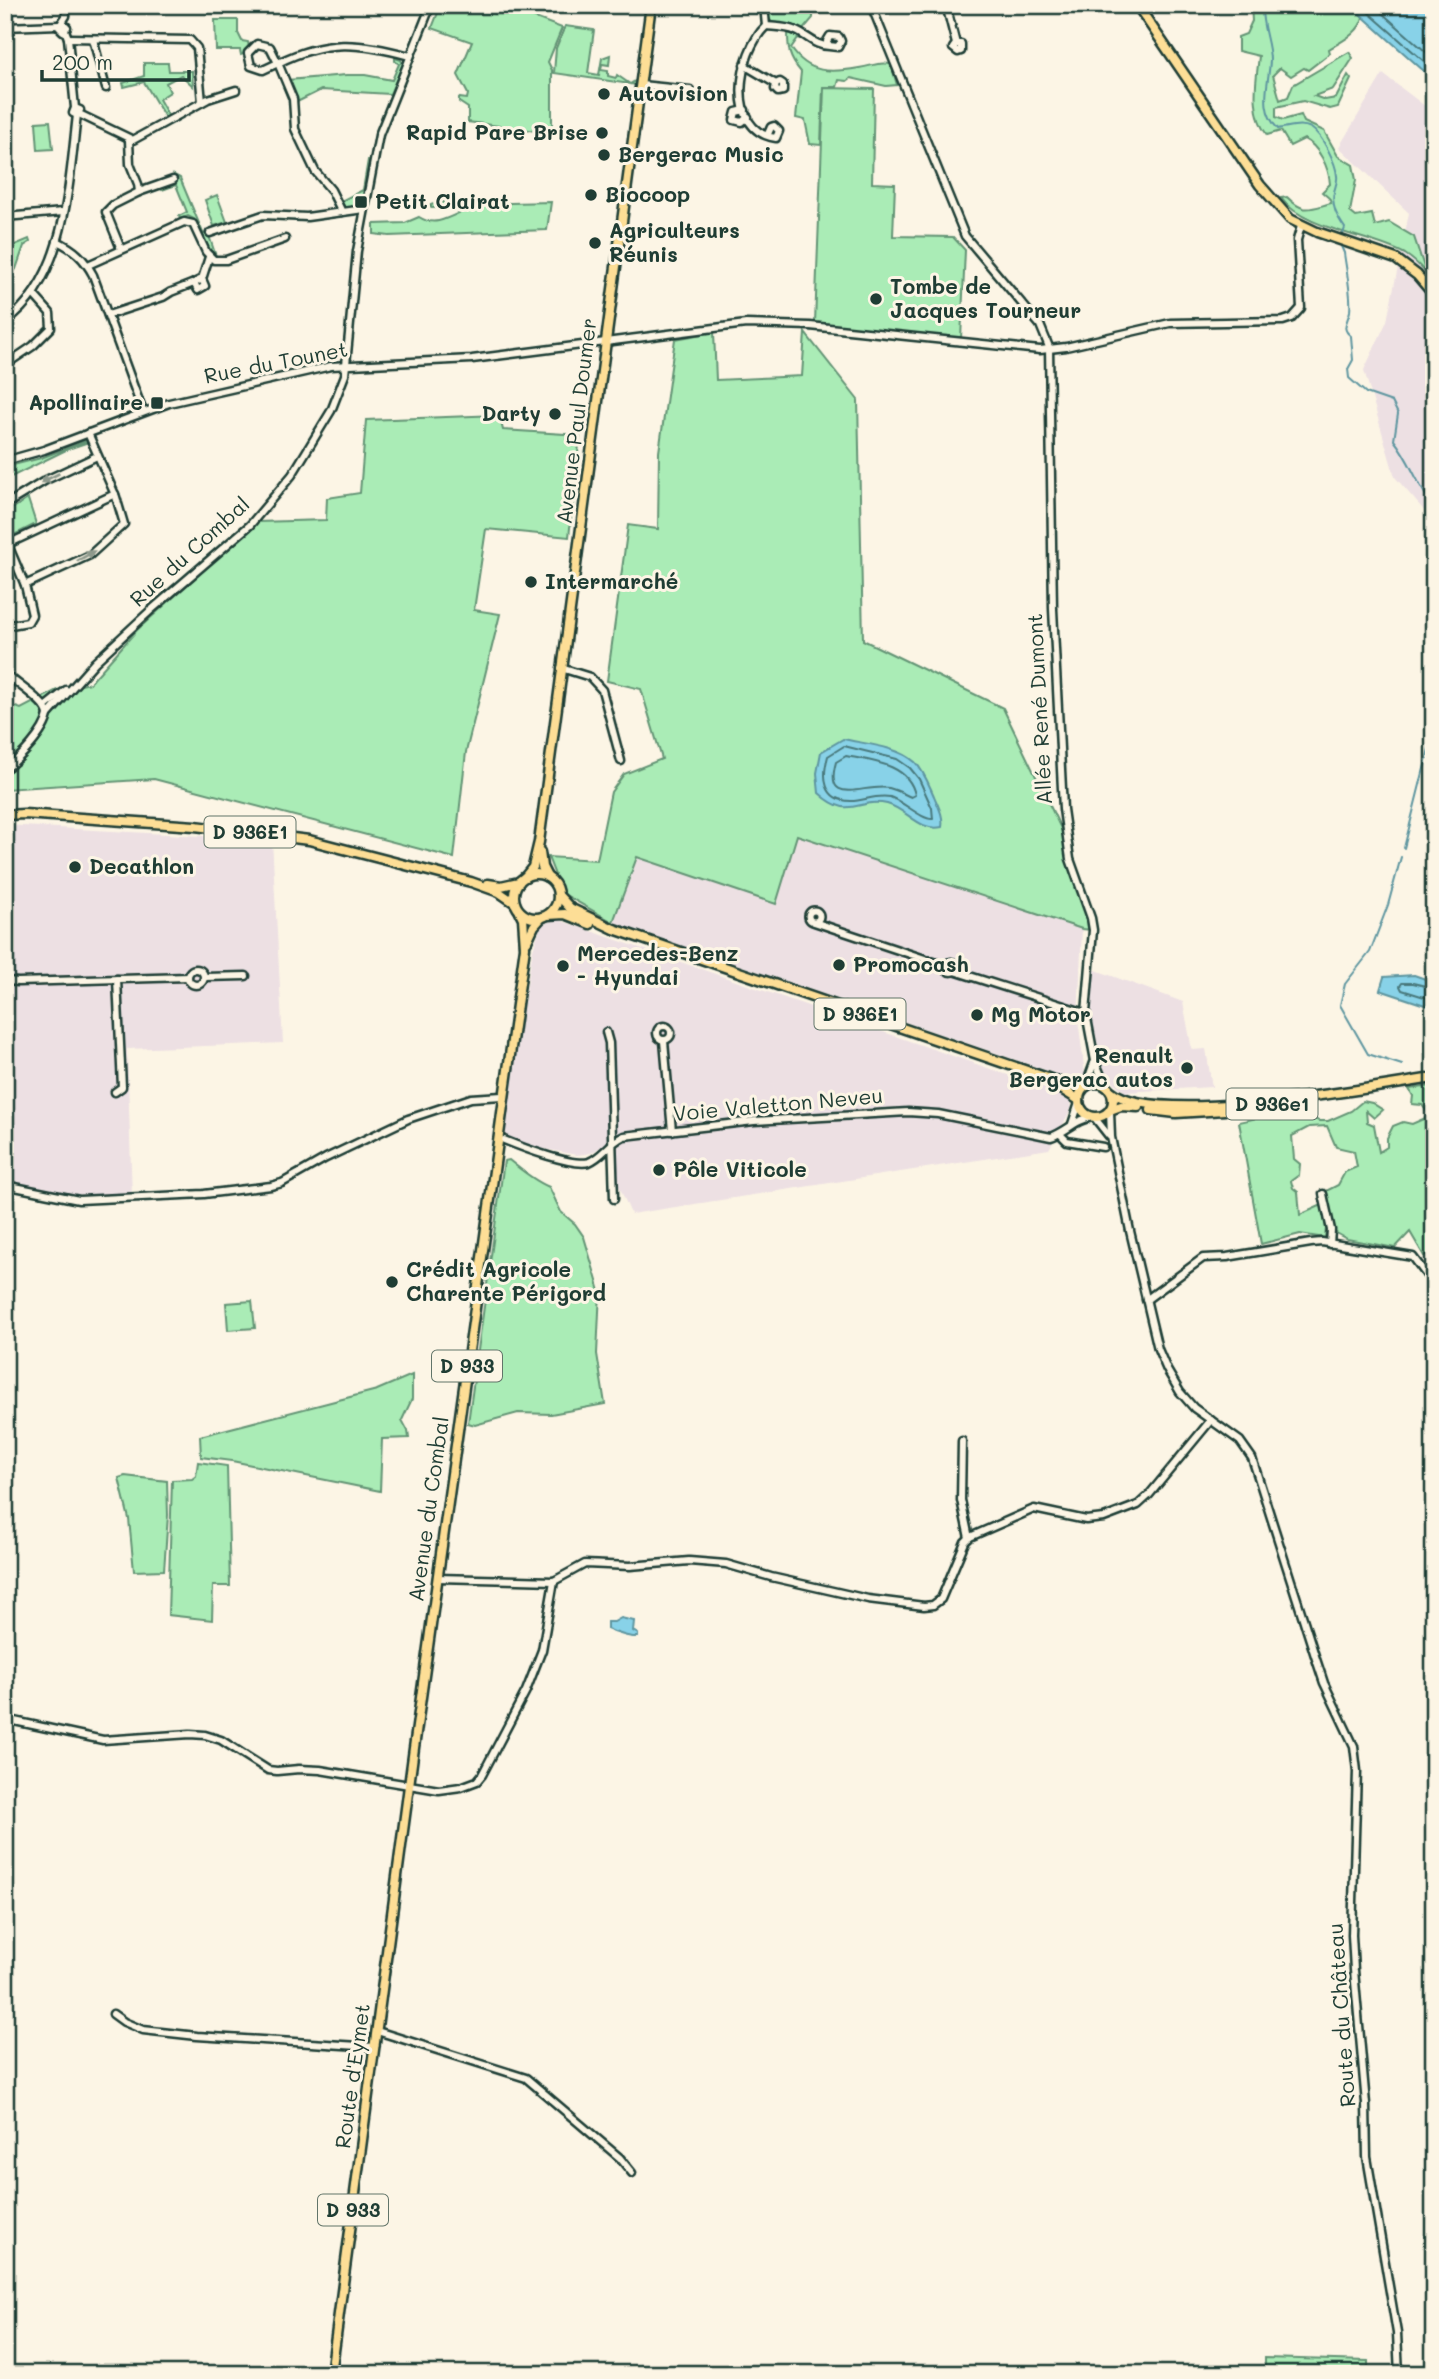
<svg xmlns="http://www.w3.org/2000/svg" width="1439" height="2379" font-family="Mali,sans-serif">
  <rect width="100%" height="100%" fill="#fcf5e5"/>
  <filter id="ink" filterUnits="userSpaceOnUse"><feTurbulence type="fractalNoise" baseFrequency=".0143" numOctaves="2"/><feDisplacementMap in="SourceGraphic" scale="14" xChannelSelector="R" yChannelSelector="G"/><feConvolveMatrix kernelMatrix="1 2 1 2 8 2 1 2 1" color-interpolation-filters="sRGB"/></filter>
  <g filter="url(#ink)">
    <g fill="#ede0e3">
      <polygon points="1383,74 1434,113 1434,522 1395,477 1364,370 1387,321 1409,213 1339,147"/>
      <polygon points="5,825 272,840 283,1043 127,1049 132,1197 70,1194 5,1181 5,1077 9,1065 5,1034"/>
      <polygon points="797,834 1082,929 1078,1019 1085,1074 1077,1081 613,922 637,857 776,904"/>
      <polygon points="556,919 1069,1096 1072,1108 1049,1149 631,1214 602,1146 591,1153 577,1155 501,1141 533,949 541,925"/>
      <polygon points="1093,969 1183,1002 1192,1050 1206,1049 1212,1087 1125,1092 1105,1075 1092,1020 1088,993"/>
    </g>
    <g fill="#aaecb6" stroke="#649475" stroke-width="2">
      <polygon points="441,5 471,5 496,14 501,5 562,28 548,62 552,70 552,133 468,122 468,108 459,102 459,98 467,99 468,94 458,75 472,42 432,28"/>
      <polygon points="771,5 813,5 813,18 802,31 773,24 767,15"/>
      <path d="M1251 5H1352L1363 17C1360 33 1342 41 1329 49L1330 53 1308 70 1304 68 1291 76 1280 68 1273 75 1280 100 1288 97 1293 85 1349 52 1353 58 1333 89 1314 96 1325 100 1336 98 1348 75 1351 79 1338 107 1330 109 1303 101 1276 107V117L1283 120 1301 115 1304 122 1324 131 1338 156 1353 165 1356 180 1350 212 1356 217 1372 214 1375 226 1389 222 1414 237 1426 273C1420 266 1413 259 1405 254 1370 235 1303 229 1281 198L1287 197C1304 214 1309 209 1331 203L1329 198 1322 192 1330 184C1329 168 1319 146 1304 139L1290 146 1281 131 1267 135C1250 113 1256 82 1259 56L1238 51V37L1246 34 1252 21Z"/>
      <polygon points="215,20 238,20 238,33 242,41 248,42 249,47 244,54 241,55 240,50 216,50"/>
      <polygon points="565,26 594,30 588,73 599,75 602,58 610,55 609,65 602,64 601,70 608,71 608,76 616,78 617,75 630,84 635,81 637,85 554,73 556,48"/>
      <path d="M788 33 802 37 801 39 798 38 791 48C809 74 830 73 859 68 874 66 875 62 891 64L897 85 886 86 851 78 847 81 839 80 837 87H823L821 145 810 144 805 120 796 118 801 72C789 58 788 50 788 33Z"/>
      <polygon points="395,58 401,60 403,64 390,94 321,90 297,102 288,80 346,75 365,75 392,80 399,64 395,61"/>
      <polygon points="144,63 168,63 169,71 192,71 193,86 181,75 166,83 170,92 159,99 169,117 166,119 144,82 124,87 123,83 144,76"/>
      <polygon points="824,88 874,89 872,183 895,184 893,236 953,237 965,250 961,339 815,323"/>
      <polygon points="50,121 53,149 38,150 36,122"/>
      <polygon points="368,160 370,160 362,205 345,208 341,201 363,190"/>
      <polygon points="174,175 180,178 203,233 209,236 217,259 209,253 193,223 194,219 188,216 180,219 179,216 187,212 176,185 162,190 161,188 176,181"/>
      <polygon points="217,195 227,222 214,226 205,200"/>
      <path d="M445 202 469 204 551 202 547 230 389 236 374 234V224L405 223 419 217C434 227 448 218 463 211L457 207 432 208 430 205Z"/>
      <polygon points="29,239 30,242 24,246 16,269 5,283 5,244 15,245"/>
      <polygon points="714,332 716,380 802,376 805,333 858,400 863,640 1003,708 1065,837 1093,930 1082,929 797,835 776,904 637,857 613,922 562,893 548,857 597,860 611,792 624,774 662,759 641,689 607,681 628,525 658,529 659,452 675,339"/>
      <polygon points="499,415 503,430 580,435 569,537 486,529 474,610 500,614 466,752 454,858 154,779 5,789 5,703 21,709 57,690 90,683 137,630 257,522 326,520 327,498 360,493 366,420"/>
      <polygon points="88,440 89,442 68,449 5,480 5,467 41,458"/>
      <polygon points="28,499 36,524 14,535 5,513"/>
      <polygon points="1432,1086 1434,1251 1424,1256 1410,1232 1395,1248 1347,1239 1334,1232 1326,1191 1338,1185 1345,1172 1357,1167 1354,1151 1336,1147 1327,1126 1309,1127 1292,1136 1294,1159 1300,1164 1299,1175 1291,1181 1293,1188 1298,1192 1300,1215 1322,1205 1326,1228 1325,1238 1300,1234 1261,1244 1239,1122 1293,1110 1319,1121 1328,1121 1351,1111 1363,1101 1372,1103 1383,1110 1374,1118 1366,1111 1367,1122 1374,1125 1379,1152 1387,1147 1387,1138 1393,1126 1403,1122 1412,1124 1430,1116 1422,1105 1412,1104 1413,1096 1409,1089"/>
      <path d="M509 1160C521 1170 535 1181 549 1187L561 1212 575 1224 584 1237 600 1291 597 1354 605 1404 551 1414 518 1413 475 1425 468 1423 504 1161Z"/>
      <polygon points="252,1301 255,1328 228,1330 226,1303"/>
      <polygon points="412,1375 412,1399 402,1420 408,1431 409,1438 382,1439 380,1491 232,1461 201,1457 200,1436 377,1390"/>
      <polygon points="198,1462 227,1466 230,1586 213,1586 212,1620 168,1615 172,1480 192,1479 196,1476"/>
      <polygon points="125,1476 167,1481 168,1515 164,1570 134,1571 129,1519 119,1478"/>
      <polygon points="1265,2358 1368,2361 1368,2374 1265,2374"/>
    </g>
    <g fill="#88d2e8" stroke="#5e96a0" stroke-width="2">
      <polygon points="1350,5 1434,5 1434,80"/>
      <path d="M843 739C865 744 897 746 915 762 924 771 929 785 934 796 938 806 944 816 942 827 919 832 907 809 887 804 857 797 851 822 819 793L817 773 821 752Z"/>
      <polygon points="1414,975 1434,982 1434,1008 1380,990 1384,977"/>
      <path d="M621 1618 634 1621 633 1631 638 1634V1637C630 1638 613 1632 607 1629V1622H614Z"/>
    </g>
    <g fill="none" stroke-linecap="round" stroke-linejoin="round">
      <g stroke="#49797c" stroke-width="2">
        <polyline points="1360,5 1434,70"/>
        <polyline points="1373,5 1434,59"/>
        <path d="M844 746 897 759 910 768 919 779 932 808 933 819C922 820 904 802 890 797 876 794 864 801 851 801 823 801 822 777 828 756Z"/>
        <path d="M846 756C872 761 909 764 915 795L911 797C904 794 897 790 889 788 865 783 823 809 836 762Z"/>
        <polyline points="1434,988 1413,983 1402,983 1400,986 1402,990 1434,1000"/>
      </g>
      <g stroke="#5e96a0" stroke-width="2">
        <path d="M1262 5C1261 26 1270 43 1270 60 1269 85 1258 108 1278 129 1288 127 1301 123 1311 128 1323 136 1336 163 1337 176 1338 181 1335 187 1334 192 1331 206 1337 217 1345 228L1343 234"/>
        <path d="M1340 244 1344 253C1346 269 1352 296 1350 311 1348 322 1340 328 1351 336L1353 360 1348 369 1349 378 1366 393 1392 402 1398 414 1394 440C1411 461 1417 486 1434 507"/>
        <polyline points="1404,848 1434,729"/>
        <polyline points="1401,857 1388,905 1370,952 1345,984 1340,1005 1368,1054 1402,1065"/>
        <polyline points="1431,1098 1434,1102"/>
      </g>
      <g stroke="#1f3d34" stroke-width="11">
        <g id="minor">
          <path d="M764 5 766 26C738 53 725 131 776 138L779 131 774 126 771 127 768 134"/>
          <polyline points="871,5 965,236 1040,325 1049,347 1053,609 1063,809 1070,859 1091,918 1093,930 1086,1013 1095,1061 1105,1085"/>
          <polyline points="946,5 956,44 953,48 958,52 961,51 961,44 956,44"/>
          <polyline points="63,23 67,27 63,31 59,27 66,16 66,5"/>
          <path d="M766 26C776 27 788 27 796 31 808 36 815 46 829 46L827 41 830 36 839 37 841 41 838 47 829 46"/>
          <polyline points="5,27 59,25"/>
          <polyline points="65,30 68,38 75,108 73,113 77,115 80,110 75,108"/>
          <polyline points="68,38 190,40 197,48 202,102"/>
          <polyline points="93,39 106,88"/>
          <polygon points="257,44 270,47 278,63 263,70 251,66 248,53"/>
          <polyline points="744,65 776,84 780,82 783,84 783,91 778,92 775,89 776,84"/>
          <polyline points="641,85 690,90"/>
          <polyline points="745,110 736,112 734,120 742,122 748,117"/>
          <polyline points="79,114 133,140 208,99 236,90"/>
          <polyline points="139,192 173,180"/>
          <path d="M342 212 331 190 315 171 295 129 293 99 278 63C326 39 359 42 410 56"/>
          <polyline points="5,217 63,212"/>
          <polyline points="210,233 263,215 307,217 364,209"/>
          <path d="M57 241C74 249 84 258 93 275L143 412"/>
          <polyline points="121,249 106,212 113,205 139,192 138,184 130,164 129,140"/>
          <polyline points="88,265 184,222 193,224 206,252 214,260 226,260 285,239"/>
          <polyline points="202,279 205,286 198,290 194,283 202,279 209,257"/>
          <polyline points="108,315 163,297 171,292 194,283"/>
          <path d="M5 322C66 280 69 182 77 115"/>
          <polyline points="5,365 33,346 51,328 50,313 33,294"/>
          <polyline points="5,461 44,450 169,403 331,366 472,359 746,324 810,326 1040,350 1066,347 1170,323 1283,321 1292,318 1301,308 1297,240 1301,226"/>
          <polyline points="5,505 46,480 97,456"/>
          <polyline points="5,538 25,585 32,615 28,622 5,626"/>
          <polyline points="8,544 115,494"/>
          <polyline points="25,585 90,555 124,524 116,497 88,433"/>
          <polyline points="561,668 590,677 602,690 621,761"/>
          <path d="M5 673C16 684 47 702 48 715"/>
          <polyline points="46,706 66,690"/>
          <path d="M5 769C20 759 45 732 48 715L95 662 150 611 250 525 292 475 331 411 345 375 357 251 379 135 431 5"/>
          <circle cx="814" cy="916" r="5.5"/>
          <polyline points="814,922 946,966"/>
          <polyline points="5,935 8,942 5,947"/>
          <circle cx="951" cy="967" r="5"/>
          <circle cx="196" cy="977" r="8"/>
          <polyline points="954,971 1086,1013"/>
          <polyline points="205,977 246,976"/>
          <polyline points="5,978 8,981 18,982 188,977"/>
          <circle cx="664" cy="1033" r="7"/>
          <polyline points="606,1032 609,1043 614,1199"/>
          <polyline points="664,1041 672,1131"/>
          <polyline points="1086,1085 1094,1063"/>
          <polyline points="115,1092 122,1087 117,979"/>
          <polyline points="1110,1111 1111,1137 1130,1231 1158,1349 1167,1370 1180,1392 1194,1408 1240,1441 1252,1458 1316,1659 1324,1683 1354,1746 1357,1771 1352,1935 1354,1970 1366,2104 1367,2157 1397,2333 1399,2374"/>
          <polyline points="1094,1117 1109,1136"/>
          <polyline points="1072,1124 1079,1103"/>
          <polyline points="1060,1134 1067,1141 1103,1147"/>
          <path d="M504 1140C521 1147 573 1167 589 1162 602 1157 609 1143 624 1136L754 1121 908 1112 938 1114 1051 1137C1066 1132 1076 1119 1093 1117"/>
          <polyline points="5,1185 79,1200 204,1194 271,1186 282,1183 326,1158 408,1119 471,1098 502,1096"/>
          <polyline points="1323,1194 1331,1230 1330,1244"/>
          <polyline points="1146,1300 1203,1258 1227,1257 1311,1243 1322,1242 1413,1257 1434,1285"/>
          <polyline points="962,1441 961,1500 969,1538"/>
          <polyline points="437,1578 554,1581 585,1564 630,1566 689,1561 726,1564 771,1577 868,1599 924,1606 933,1605 941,1599 965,1542 970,1537 1034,1509 1086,1520 1104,1518 1138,1505 1149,1495 1211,1420"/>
          <polyline points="5,1719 103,1740 190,1734 205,1735 221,1740 268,1770 277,1771 299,1769 320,1770 439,1790 461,1787 477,1781 482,1775 526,1691 542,1650 554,1581"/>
          <polyline points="113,2014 124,2022 143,2030 197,2036 375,2047"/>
          <polyline points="377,2031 526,2078 620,2158 632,2173"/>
        </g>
      </g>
      <g stroke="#1f3d34" stroke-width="13">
        <g id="major">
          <polyline points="1137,5 1260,185 1290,219 1317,232 1396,259 1417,275 1434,295"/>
          <polyline points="5,815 24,814 195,826 309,840 471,882 499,892 515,903"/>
          <polyline points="540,852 542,867 547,877"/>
          <circle cx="536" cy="896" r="22"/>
          <polyline points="525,877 533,867 539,842 651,5"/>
          <polyline points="488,884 501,886 519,882"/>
          <polyline points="558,895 570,908 614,929 1065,1084 1086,1086"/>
          <polyline points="548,915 565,914 590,924"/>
          <polyline points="527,941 534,926 542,917"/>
          <circle cx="1096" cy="1100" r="17"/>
          <polyline points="1055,1085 1079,1100"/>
          <path d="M1111 1091C1154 1128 1373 1087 1434 1078"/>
          <polyline points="1110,1110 1121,1106 1138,1107"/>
          <polyline points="1151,1110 1176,1113 1225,1110"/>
          <polyline points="331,2374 414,1748 525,947 523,918 520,912"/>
        </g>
      </g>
      <use href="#minor" stroke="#fcf5e5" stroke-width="6"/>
      <use href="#major" stroke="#fdde96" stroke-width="8"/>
    </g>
    <defs><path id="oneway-solid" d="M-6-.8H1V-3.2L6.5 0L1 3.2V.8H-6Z" transform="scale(1.75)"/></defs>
    <g fill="#8e998c">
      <use href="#oneway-solid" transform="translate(50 478) rotate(153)"/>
      <use href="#oneway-solid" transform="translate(86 556) rotate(-30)"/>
    </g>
  </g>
  <g fill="#1f3d34" stroke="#fcf5e5" stroke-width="2.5">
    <circle cx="604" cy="94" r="7"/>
    <circle cx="602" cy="133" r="7"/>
    <circle cx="604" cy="155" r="7"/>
    <circle cx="591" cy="195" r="7"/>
    <rect x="354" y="195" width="14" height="14" rx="3.5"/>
    <circle cx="595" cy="243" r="7"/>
    <circle cx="876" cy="299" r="7"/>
    <rect x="150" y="396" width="14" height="14" rx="3.5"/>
    <circle cx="555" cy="414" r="7"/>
    <circle cx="531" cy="582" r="7"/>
    <circle cx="75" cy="867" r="7"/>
    <circle cx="839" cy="965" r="7"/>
    <circle cx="563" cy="966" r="7"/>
    <circle cx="977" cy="1015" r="7"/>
    <circle cx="1187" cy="1068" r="7"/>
    <circle cx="659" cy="1170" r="7"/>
    <circle cx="392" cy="1282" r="7"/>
  </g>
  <g text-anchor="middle" stroke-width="6" stroke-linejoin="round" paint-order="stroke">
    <g fill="#fcf5e5" stroke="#617469" stroke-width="2">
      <rect x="204.5" y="816.5" width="91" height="31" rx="5"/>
      <rect x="814.5" y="998.5" width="91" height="31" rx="5"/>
      <rect x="1226.5" y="1088.5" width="91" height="31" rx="5"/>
      <rect x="432" y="1350.5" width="70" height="31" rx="5"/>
      <rect x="318" y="2194.5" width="70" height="31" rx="5"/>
    </g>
    <g font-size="19" font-weight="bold" fill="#1f3d34">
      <text x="250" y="839">D 936E1</text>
      <text x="860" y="1021">D 936E1</text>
      <text x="1272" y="1111">D 936e1</text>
      <text x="467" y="1373">D 933</text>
      <text x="353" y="2217">D 933</text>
    </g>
    <g font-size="21" font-weight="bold" fill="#1f3d34" stroke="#fcf5e5" text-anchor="start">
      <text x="618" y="101">Autovision</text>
      <text x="588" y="140" text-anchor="end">Rapid Pare Brise</text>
      <text x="618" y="162">Bergerac Music</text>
      <text x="605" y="202">Biocoop</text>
      <text x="375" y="209">Petit Clairat</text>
      <text x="609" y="238">Agriculteurs<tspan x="609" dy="24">Réunis</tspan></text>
      <text x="890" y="294">Tombe de<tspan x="890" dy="24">Jacques Tourneur</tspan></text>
      <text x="143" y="410" text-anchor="end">Apollinaire</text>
      <text x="541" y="421" text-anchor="end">Darty</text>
      <text x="545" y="589">Intermarché</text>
      <text x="89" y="874">Decathlon</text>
      <text x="577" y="961">Mercedes-Benz<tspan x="577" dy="24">- Hyundai</tspan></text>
      <text x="853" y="972">Promocash</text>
      <text x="991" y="1022">Mg Motor</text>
      <text x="1173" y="1063" text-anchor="end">Renault<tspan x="1173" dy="24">Bergerac autos</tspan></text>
      <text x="673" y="1177">Pôle Viticole</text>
      <text x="406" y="1277">Crédit Agricole<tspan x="406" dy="24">Charente Périgord</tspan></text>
    </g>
    <g font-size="21" fill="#1f3d34" stroke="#fcf5e5">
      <text transform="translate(276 363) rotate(-11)" y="7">Rue du Tounet</text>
      <text transform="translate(577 421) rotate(-83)" y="7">Avenue Paul Doumer</text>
      <text transform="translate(190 552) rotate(-42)" y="7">Rue du Combal</text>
      <text transform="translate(1040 709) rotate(-93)" y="7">Allée René Dumont</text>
      <text transform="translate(778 1105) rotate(-5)" y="7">Voie Valetton Neveu</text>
      <text transform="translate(429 1509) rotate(-82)" y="7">Avenue du Combal</text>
      <text transform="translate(1342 2015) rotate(-94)" y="7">Route du Château</text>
      <text transform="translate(353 2076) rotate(-82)" y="7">Route d'Eymet</text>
    </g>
  </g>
  <rect width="1439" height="2379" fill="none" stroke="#fcf5e5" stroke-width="28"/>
  <rect x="14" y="14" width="1411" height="2351" fill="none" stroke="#1f3d34" stroke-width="2.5" filter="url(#ink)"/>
  <path d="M42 70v10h147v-10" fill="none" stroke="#1f3d34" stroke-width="3.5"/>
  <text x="52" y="70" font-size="21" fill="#1f3d34" stroke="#fcf5e5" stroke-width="5" paint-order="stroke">200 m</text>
</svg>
